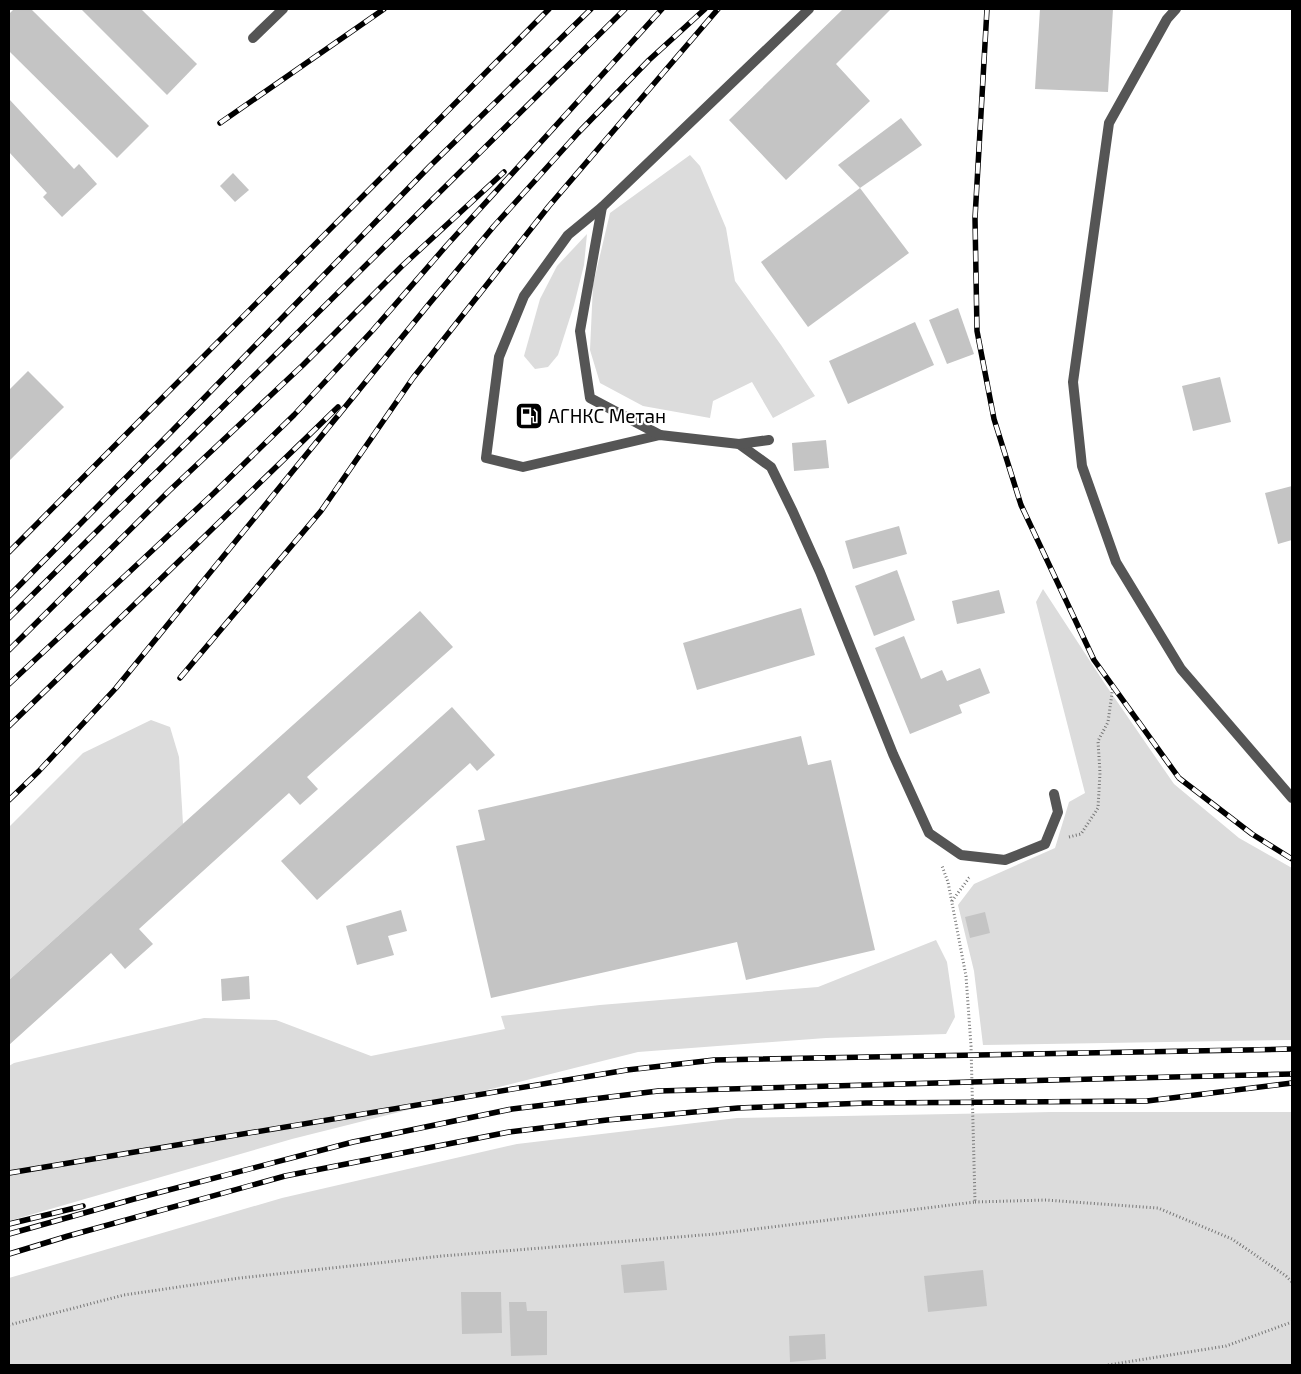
<svg xmlns="http://www.w3.org/2000/svg" width="1301" height="1374" font-family="'Exo 2',sans-serif">
  <rect width="100%" height="100%" fill="#fff"/>
  <g fill="#dcdcdc">
    <polygon points="690,155 700,166 726,228 735,281 781,345 815,396 773,418 752,382 713,401 710,418 643,406 600,383 590,350 593,285 610,213"/>
    <polygon points="587,234 584,265 574,305 558,355 548,367 535,369 524,356 540,299 557,266"/>
    <polygon points="1043,589 1105,684 1174,784 1239,838 1292,868 1292,1040 983,1045 974,971 958,905 974,884 1055,848 1069,802 1085,793 1036,602"/>
    <polygon points="151,720 170,727 179,757 183,824 9,980 9,827 83,753"/>
    <polygon points="936,940 947,962 955,1017 946,1034 826,1038 638,1052 292,1139 9,1221 9,1066 14,1063 204,1018 276,1020 371,1056 505,1029 501,1016 600,1005 818,987"/>
    <polygon points="1051,1112 1292,1112 1292,1365 9,1365 9,1278 282,1198 517,1144 737,1118"/>
  </g>
  <g fill="#c4c4c4">
    <polygon points="14,9 31,9 149,126 117,158 9,51 9,14"/>
    <polygon points="81,9 141,9 197,64 167,95"/>
    <polygon points="843,9 891,9 836,64 870,101 786,180 729,120"/>
    <polygon points="1040,9 1113,9 1108,92 1035,89"/>
    <polygon points="9,99 74,169 79,164 97,184 62,217 43,197 47,193 9,152"/>
    <polygon points="901,118 922,145 860,188 838,165"/>
    <polygon points="233,173 249,190 235,202 220,186"/>
    <polygon points="860,188 909,253 808,327 761,262"/>
    <polygon points="958,308 974,354 947,364 929,320"/>
    <polygon points="915,322 934,365 848,404 829,361"/>
    <polygon points="28,371 64,407 9,461 9,390"/>
    <polygon points="1220,377 1231,422 1193,431 1182,386"/>
    <polygon points="826,440 829,468 794,471 792,443"/>
    <polygon points="1292,486 1292,540 1278,544 1265,493"/>
    <polygon points="899,526 907,554 853,569 845,541"/>
    <polygon points="897,570 915,620 874,636 855,586"/>
    <polygon points="999,590 1005,613 957,624 952,601"/>
    <polygon points="801,608 815,655 697,690 683,643"/>
    <polygon points="420,611 453,647 307,777 318,789 300,805 289,793 139,929 153,944 125,969 111,953 9,1045 9,980"/>
    <polygon points="904,636 921,679 942,670 947,681 980,668 990,693 959,705 962,713 910,734 875,648"/>
    <polygon points="452,707 495,755 477,771 470,763 317,900 281,861"/>
    <polygon points="801,736 808,765 831,760 875,950 746,980 737,942 491,998 456,846 485,840 478,810"/>
    <polygon points="401,910 407,931 388,936 394,955 357,965 346,926"/>
    <polygon points="985,912 990,933 970,938 965,917"/>
    <polygon points="249,976 250,999 222,1001 221,979"/>
    <polygon points="664,1261 667,1290 624,1293 621,1265"/>
    <polygon points="983,1270 987,1306 928,1312 924,1276"/>
    <polygon points="461,1292 501,1292 502,1333 462,1334"/>
    <polygon points="509,1302 526,1302 527,1311 547,1311 547,1355 511,1356"/>
    <polygon points="825,1334 826,1359 790,1362 789,1336"/>
  </g>
  <g fill="none" stroke-linecap="round" stroke-linejoin="round">
    <g stroke="#777" stroke-width="3" stroke-dasharray="1 2.5" stroke-linecap="butt">
      <polyline points="1069,837 1081,834 1098,808 1100,773 1098,741 1108,722 1113,686"/>
      <polyline points="952,901 969,878 971,877"/>
      <polyline points="975,1202 1046,1200 1158,1208 1232,1239 1286,1276 1292,1282"/>
      <polyline points="9,1325 124,1295 240,1278 442,1256 715,1234 975,1202 971,1046 966,976 948,882 942,866"/>
      <polyline points="1108,1365 1226,1346 1292,1322"/>
    </g>
    <polyline stroke="#555" stroke-width="10" points="253,38 283,9"/>
    <g stroke="#555" stroke-width="10">
      <polyline points="809,9 602,207 568,235 524,296 499,357 486,458 523,467 660,435 739,444 771,467 793,512 820,572 893,754 929,833 961,855 1005,860 1045,844 1058,812 1054,794"/>
      <polyline points="1176,9 1167,19 1109,123 1073,382 1082,466 1116,562 1181,669 1292,798"/>
      <polyline points="602,207 580,331 590,398 660,435"/>
      <polyline points="739,444 769,440"/>
    </g>
    <g stroke="#000" stroke-width="5.5">
      <g id="rail">
        <polyline points="987,9 975,218 977,331 994,419 1021,505 1094,660 1179,778 1252,834 1292,859"/>
        <polyline points="220,123 384,9"/>
        <polyline points="9,552 549,9"/>
        <polyline points="9,596 172,431 430,166 591,9"/>
        <polyline points="9,618 625,9"/>
        <polyline points="9,650 169,491 303,365 402,266 504,172"/>
        <polyline points="180,678 321,511 413,378 549,206 718,9"/>
        <polyline points="9,684 214,493 294,415 373,330 447,245 662,9"/>
        <polyline points="9,726 338,407"/>
        <polyline points="9,800 39,771 116,688 429,304 494,226 578,133 649,60 705,9"/>
        <polyline points="9,1173 627,1070 714,1060 1292,1049"/>
        <polyline points="9,1224 83,1206"/>
        <polyline points="9,1234 134,1199 353,1142 512,1109 658,1091 972,1082 1292,1074"/>
        <polyline points="9,1254 68,1236 285,1176 509,1132 607,1120 738,1108 866,1103 1147,1101 1292,1083"/>
      </g>
    </g>
    <use href="#rail" stroke="#fff" stroke-width="4" stroke-dasharray="11" stroke-linecap="butt"/>
  </g>
  <defs>
    <g id="fuel-square" transform="scale(1.4375)"><rect x="-9" y="-9" width="18" height="18" rx="4" fill="#000" stroke="#fff"/><path d="M-5.5-6h7V0h2V4h1.3V-2.5L3-4.5l.8-.8L6-3V5H2.5V1h-1V6h-7ZM-4.2-4.7v3.2H.2V-4.7Z" fill="#fff"/></g>
  </defs>
  <g fill-rule="evenodd">
    <use href="#fuel-square" x="529" y="416"/>
  </g>
  <g text-anchor="middle" stroke-width="4.5" stroke-linejoin="round" paint-order="stroke">
    <g font-size="19" fill="#000" stroke="#fff" text-anchor="start">
      <text x="548" y="423">АГНКС Метан</text>
    </g>
  </g>
  <rect width="1301" height="1374" fill="none" stroke="#000000" stroke-width="20"/>
</svg>
